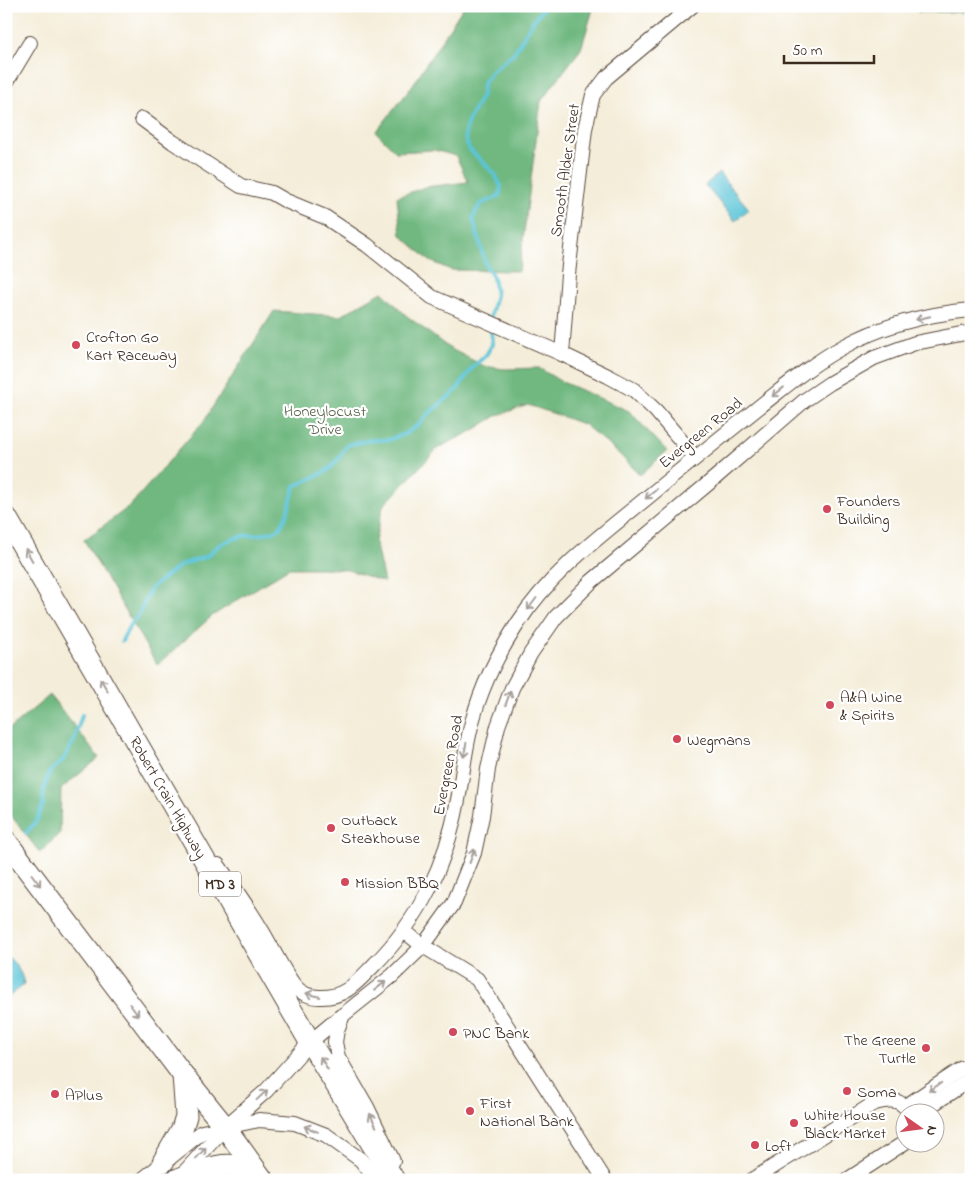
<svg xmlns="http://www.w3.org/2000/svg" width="977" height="1186" font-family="'Indie Flower',sans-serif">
  <rect width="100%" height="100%" fill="#fff"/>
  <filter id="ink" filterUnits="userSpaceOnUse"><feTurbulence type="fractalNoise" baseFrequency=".02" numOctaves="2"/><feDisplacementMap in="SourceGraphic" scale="10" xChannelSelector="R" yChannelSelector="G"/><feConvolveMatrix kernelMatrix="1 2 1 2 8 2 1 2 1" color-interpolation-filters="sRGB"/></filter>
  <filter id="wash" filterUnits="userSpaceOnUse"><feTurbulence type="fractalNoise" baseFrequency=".0096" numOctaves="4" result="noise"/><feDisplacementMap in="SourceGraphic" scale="20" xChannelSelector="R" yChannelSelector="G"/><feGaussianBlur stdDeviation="1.12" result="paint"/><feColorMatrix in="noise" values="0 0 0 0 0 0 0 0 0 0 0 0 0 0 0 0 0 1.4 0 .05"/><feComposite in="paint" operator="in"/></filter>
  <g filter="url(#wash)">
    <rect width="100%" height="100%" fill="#f4edd9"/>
    <g fill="#6fb880" stroke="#55714f">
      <polygon points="464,6 594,6 581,49 541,101 519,271 451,270 430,261 401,235 397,197 425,187 468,182 456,156 434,150 396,152 376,132 410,89"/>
      <polygon points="919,6 971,6 971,12 918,12"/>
      <polygon points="382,292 407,316 449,348 484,366 504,369 539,368 560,381 629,411 667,451 640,475 619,454 585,425 555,414 528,405 498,415 472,431 438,448 383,506 375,541 384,582 348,570 323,568 289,568 212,616 157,665 84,540 130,506 203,422 274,311 340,316"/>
      <polygon points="50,695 99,758 61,789 60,833 40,853 6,809 6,732"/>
    </g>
    <g fill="#5bc4d7" stroke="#4b777a">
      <polygon points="719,173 749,209 735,221 705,185"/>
      <path d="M6 955C15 963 22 972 24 984L6 999Z"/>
    </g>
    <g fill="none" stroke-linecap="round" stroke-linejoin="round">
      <g stroke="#5bc4d7" stroke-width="4">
        <polyline points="490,318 496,295 493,277 486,266 473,219 476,211 481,204 499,196 501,186 494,173 469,149 465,137 467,123 482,95 483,83 492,71 514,53 533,21 545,6"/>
        <path d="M122 641 130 625 138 616 151 588 181 565 207 556 219 545 232 539 247 535H257L272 532 280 528 287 514 295 486C324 472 330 475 347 445L370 440H388L405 434 419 424 428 414 456 391 473 367 486 355 492 345 491 328"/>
        <polyline points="26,833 37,820 43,805 44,789 49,773 63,760 74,741 82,715"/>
      </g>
    </g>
  </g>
  <g filter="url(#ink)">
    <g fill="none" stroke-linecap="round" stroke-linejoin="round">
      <g stroke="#57473a" stroke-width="16">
        <g id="minor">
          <polyline points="6,83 30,43"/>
          <polyline points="142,119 173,142 241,186 272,193 286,201 325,217 367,245 432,297 562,354 608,376 634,390 656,411 695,457"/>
          <polyline points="562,354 568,274 585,129 593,95 606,78 692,6"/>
          <path d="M218 865C233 886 248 907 261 929 272 947 282 969 294 985 300 993 310 997 320 997 345 998 357 982 373 966 420 919 446 865 458 800 463 773 465 746 473 719 482 685 499 652 518 623 552 570 606 532 654 492 689 463 724 435 759 407 786 386 812 364 841 348 880 326 927 314 971 310"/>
          <polyline points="404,931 423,946 477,979 605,1180"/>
          <polyline points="906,1106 963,1068"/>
          <polyline points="918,1114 971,1079"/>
          <polyline points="393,1161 367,1107 338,1057 335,1042 337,1030 343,1015 392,976 423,946 454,903 474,853 482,816 488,769 498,726 512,688 531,653 556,617 592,581 716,477 805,400 830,383 874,358 915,343 971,332"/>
          <polyline points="181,1176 225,1127 266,1091 310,1042 341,1016"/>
          <polyline points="142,1180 202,1132 259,1120 295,1123 326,1135 361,1160 376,1180"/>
          <path d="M752 1180 875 1103C891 1099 901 1098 910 1114"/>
          <polyline points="847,1180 904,1143"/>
        </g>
      </g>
      <g stroke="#57473a" stroke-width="23">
        <g id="highway">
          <polyline points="6,517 310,1042 394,1180"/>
          <polyline points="6,841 183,1075 225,1127 263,1180"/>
          <polyline points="163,1162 182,1129 186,1116 183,1075"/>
          <path d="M178 1179C199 1172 222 1160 244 1168 249 1171 255 1175 260 1179"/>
        </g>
      </g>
      <use href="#minor" stroke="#fff" stroke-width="14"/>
      <use href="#highway" stroke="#fff" stroke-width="21"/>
    </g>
    <defs><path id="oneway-shaft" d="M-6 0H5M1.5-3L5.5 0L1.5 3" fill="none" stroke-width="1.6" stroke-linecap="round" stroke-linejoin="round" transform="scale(1.25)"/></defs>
    <g stroke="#a79f9a">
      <use href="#oneway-shaft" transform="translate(923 318) rotate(166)"/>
      <use href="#oneway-shaft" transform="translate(778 392) rotate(142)"/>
      <use href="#oneway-shaft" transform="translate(651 494) rotate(140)"/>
      <use href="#oneway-shaft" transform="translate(29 555) rotate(-120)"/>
      <use href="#oneway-shaft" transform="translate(532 604) rotate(127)"/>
      <use href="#oneway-shaft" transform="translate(104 685) rotate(-120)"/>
      <use href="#oneway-shaft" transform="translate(508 698) rotate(-70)"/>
      <use href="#oneway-shaft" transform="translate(465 750) rotate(101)"/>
      <use href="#oneway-shaft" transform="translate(472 856) rotate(-71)"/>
      <use href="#oneway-shaft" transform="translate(36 880) rotate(53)"/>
      <use href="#oneway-shaft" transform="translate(380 986) rotate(-38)"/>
      <use href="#oneway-shaft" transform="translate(313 995) rotate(-165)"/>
      <use href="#oneway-shaft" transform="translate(134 1010) rotate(53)"/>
      <use href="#oneway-shaft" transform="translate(324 1063) rotate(-121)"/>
      <use href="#oneway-shaft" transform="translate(935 1087) rotate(146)"/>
      <use href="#oneway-shaft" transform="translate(262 1095) rotate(-43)"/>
      <use href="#oneway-shaft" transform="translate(373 1120) rotate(-116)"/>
      <use href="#oneway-shaft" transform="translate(311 1129) rotate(-158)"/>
      <use href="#oneway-shaft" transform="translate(201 1153) rotate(-48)"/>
    </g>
  </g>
  <g fill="#d1495b" stroke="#fff" stroke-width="2">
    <circle cx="76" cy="345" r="5"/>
    <circle cx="827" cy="509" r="5"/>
    <circle cx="830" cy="705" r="5"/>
    <circle cx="677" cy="739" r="5"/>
    <circle cx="331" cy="828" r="5"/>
    <circle cx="345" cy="882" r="5"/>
    <circle cx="453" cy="1032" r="5"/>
    <circle cx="926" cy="1048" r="5"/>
    <circle cx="847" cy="1091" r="5"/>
    <circle cx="55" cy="1094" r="5"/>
    <circle cx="470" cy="1111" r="5"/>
    <circle cx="794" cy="1123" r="5"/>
    <circle cx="755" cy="1145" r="5"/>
  </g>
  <g text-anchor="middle" stroke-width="4.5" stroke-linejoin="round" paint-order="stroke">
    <rect fill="#fff" stroke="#766a62" stroke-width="1" x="199" y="871.5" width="42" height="25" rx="4"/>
    <g font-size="15" font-weight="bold" fill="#3b2a1e">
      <text x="220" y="889">MD 3</text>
    </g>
    <g font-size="16" fill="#3b2a1e" stroke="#fff">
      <text transform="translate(564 170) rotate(-82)" y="6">Smooth Alder Street</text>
      <text transform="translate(700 432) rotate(-39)" y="6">Evergreen Road</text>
      <text transform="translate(447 765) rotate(-79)" y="6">Evergreen Road</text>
      <text transform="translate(169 797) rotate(60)" y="6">Robert Crain Highway</text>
    </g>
    <g font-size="16" fill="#3b2a1e" stroke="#fff" text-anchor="start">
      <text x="86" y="342">Crofton Go<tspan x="86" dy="18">Kart Raceway</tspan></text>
      <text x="837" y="506">Founders<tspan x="837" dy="18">Building</tspan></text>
      <text x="840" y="702">A&amp;A Wine<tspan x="840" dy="18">&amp; Spirits</tspan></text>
      <text x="687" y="745">Wegmans</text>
      <text x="341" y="825">Outback<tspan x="341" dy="18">Steakhouse</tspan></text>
      <text x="355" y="888">Mission BBQ</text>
      <text x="463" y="1038">PNC Bank</text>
      <text x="916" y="1045" text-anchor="end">The Greene<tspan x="916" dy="18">Turtle</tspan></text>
      <text x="857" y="1097">Soma</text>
      <text x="65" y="1100">APlus</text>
      <text x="480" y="1108">First<tspan x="480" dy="18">National Bank</tspan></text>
      <text x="804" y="1120">White House<tspan x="804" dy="18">Black Market</tspan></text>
      <text x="765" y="1151">Loft</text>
    </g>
    <g font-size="16" fill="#535e42" stroke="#fff">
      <text x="325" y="416">Honeylocust<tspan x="325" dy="18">Drive</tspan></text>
    </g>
  </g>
  <rect width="977" height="1186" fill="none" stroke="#fff" stroke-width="25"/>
  <g transform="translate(920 1128) rotate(104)"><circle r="24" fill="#ffffff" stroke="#b1aaa5"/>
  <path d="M0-4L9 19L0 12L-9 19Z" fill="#d1495b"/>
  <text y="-8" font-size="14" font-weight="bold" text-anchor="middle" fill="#3b2a1e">N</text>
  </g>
  <path d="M784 55v8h90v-8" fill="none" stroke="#3b2a1e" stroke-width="2.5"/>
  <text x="792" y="55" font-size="15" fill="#3b2a1e" stroke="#ffffff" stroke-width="4" paint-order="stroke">50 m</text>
</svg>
